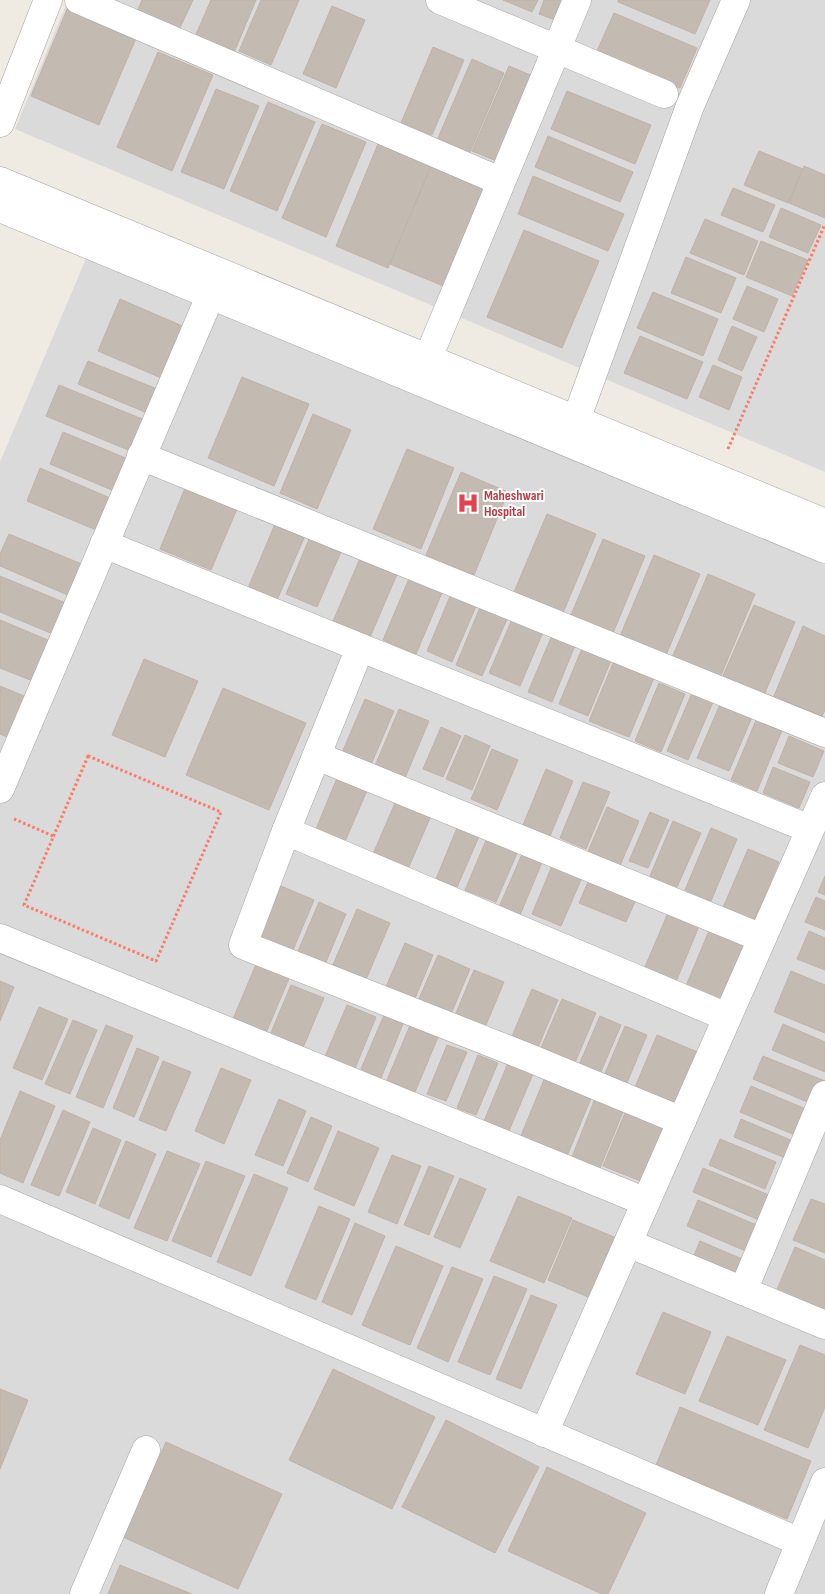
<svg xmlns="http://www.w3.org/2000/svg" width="825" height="1594" font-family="'Sofia Sans Condensed',sans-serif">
  <rect width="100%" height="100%" fill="#efebe2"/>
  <g fill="#dbdada">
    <polygon points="68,0 825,0 825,472 15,129"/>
    <polygon points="93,242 825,565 825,1594 0,1594 0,462"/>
  </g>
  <g fill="#c3bab2" stroke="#c1b2a4">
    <polygon points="142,0 193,0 178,32 136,14"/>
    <polygon points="211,0 256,0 233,55 194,39"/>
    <polygon points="261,0 299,0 271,65 239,51"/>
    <polygon points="503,0 538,0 532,12"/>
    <polygon points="544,0 566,0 558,21 539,14"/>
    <polygon points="618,0 710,0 695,34 618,2"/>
    <polygon points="332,6 365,20 336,88 303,74"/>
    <polygon points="68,7 137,36 99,125 31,96"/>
    <polygon points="614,13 697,48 680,88 596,53"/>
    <polygon points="433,47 464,60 432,135 401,123"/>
    <polygon points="158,52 213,75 172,171 117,147"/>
    <polygon points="472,59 504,73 467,159 435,145"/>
    <polygon points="509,66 540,79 504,164 472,151"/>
    <polygon points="216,89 259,106 224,189 181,172"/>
    <polygon points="567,91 651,125 635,164 551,129"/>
    <polygon points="268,102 315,122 277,211 230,191"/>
    <polygon points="322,124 366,142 326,237 282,218"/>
    <polygon points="548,136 633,172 620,202 535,167"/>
    <polygon points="380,139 433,161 388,268 336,246"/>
    <polygon points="759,151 803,169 788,203 744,185"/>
    <polygon points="431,166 494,192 453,290 390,264"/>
    <polygon points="804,166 825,175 825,218 789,203"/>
    <polygon points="533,176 624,214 608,251 518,214"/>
    <polygon points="733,188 775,205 763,232 721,215"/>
    <polygon points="781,208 821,225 808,253 769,237"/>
    <polygon points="705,219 758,241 744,275 690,253"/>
    <polygon points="524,230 599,261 562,348 487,317"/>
    <polygon points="761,241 808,260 792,296 746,277"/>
    <polygon points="686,257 736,278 721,313 671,293"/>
    <polygon points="747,286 778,299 764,332 733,319"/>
    <polygon points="653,292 718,319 703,356 637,328"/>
    <polygon points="120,299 187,328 166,380 98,351"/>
    <polygon points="732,326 757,337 742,371 718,360"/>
    <polygon points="640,336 703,362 687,399 624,373"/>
    <polygon points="88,361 162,391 152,415 78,384"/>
    <polygon points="713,365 742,377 729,410 699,397"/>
    <polygon points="242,377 309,404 274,486 208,458"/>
    <polygon points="59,385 147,421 133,452 46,416"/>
    <polygon points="313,414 351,430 317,509 280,493"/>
    <polygon points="63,432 133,461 119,493 50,464"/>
    <polygon points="407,449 454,468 421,549 373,529"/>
    <polygon points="40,468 110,498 96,530 27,501"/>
    <polygon points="461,472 508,492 474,575 426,555"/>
    <polygon points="185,488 237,509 211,570 160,549"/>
    <polygon points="547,514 596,534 563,613 514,592"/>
    <polygon points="275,524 305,536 277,600 248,588"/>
    <polygon points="312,532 344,545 317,607 286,594"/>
    <polygon points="9,534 84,565 70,596 0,566 0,554"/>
    <polygon points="603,539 645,556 613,633 571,615"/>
    <polygon points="654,555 700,574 664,660 618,641"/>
    <polygon points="361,556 398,572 368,642 331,626"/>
    <polygon points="411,574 444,588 416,654 383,640"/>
    <polygon points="708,574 755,594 719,680 671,660"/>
    <polygon points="0,576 73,606 60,637 0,612"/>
    <polygon points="451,594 477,604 452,662 427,651"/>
    <polygon points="481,605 508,617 482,676 456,665"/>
    <polygon points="754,605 795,622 764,695 722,678"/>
    <polygon points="513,617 544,630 520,686 489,673"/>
    <polygon points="0,620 55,643 38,683 0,668"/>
    <polygon points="803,626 825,636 825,710 822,716 774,696"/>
    <polygon points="553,633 576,643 552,702 528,692"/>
    <polygon points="583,646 612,658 588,716 559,704"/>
    <polygon points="616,656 656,673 629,737 589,721"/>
    <polygon points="144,659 198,681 165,757 112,735"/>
    <polygon points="659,683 685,694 661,752 635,741"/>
    <polygon points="0,686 29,698 12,739 0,734"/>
    <polygon points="223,688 306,723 269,810 186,775"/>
    <polygon points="692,693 713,702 688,760 667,751"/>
    <polygon points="365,699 394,711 370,767 341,755"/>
    <polygon points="721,702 753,715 729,771 697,758"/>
    <polygon points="399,709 429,721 402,785 372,773"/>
    <polygon points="759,713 785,723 757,791 731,780"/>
    <polygon points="441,727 461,736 443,777 423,769"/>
    <polygon points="465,735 490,746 472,790 446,779"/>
    <polygon points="789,736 824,751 813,777 778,763"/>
    <polygon points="492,749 518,760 497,810 471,799"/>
    <polygon points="773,767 810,782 799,808 763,793"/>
    <polygon points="546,769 573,781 550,836 523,825"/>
    <polygon points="339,773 369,786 343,846 314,834"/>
    <polygon points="583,782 610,792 586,849 560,838"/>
    <polygon points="398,796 433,811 408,869 373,854"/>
    <polygon points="607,807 639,821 619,868 587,854"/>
    <polygon points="650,812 669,820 648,868 629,861"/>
    <polygon points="673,821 701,833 677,887 650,876"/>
    <polygon points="459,823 481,832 457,887 436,879"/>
    <polygon points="711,828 737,839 711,901 685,890"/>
    <polygon points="490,831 521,844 496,902 465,890"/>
    <polygon points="748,849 779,862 753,923 722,910"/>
    <polygon points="523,852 543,860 520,915 499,907"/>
    <polygon points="554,861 584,873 561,926 532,914"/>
    <polygon points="591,875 638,895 626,922 579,903"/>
    <polygon points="825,876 825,895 818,892"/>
    <polygon points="281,886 314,900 288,962 255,948"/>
    <polygon points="816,897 825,901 825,930 805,922"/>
    <polygon points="319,902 346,914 321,974 293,963"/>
    <polygon points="671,906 702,919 673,989 641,976"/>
    <polygon points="357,909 390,923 362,989 329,974"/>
    <polygon points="711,926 747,941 719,1008 683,993"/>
    <polygon points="809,931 825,938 825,970 797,959"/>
    <polygon points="405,943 433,955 411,1008 382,996"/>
    <polygon points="438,955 470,969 448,1021 415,1008"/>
    <polygon points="257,962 290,976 263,1040 230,1026"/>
    <polygon points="474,970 504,982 481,1037 451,1025"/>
    <polygon points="791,971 825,985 825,1033 774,1012"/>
    <polygon points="0,981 14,987 0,1021"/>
    <polygon points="291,985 324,998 300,1055 267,1042"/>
    <polygon points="532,989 558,1000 533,1059 507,1048"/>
    <polygon points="562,999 596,1013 571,1072 537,1057"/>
    <polygon points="347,1005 376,1017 354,1071 324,1059"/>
    <polygon points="39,1007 68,1019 42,1080 13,1068"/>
    <polygon points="384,1015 403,1024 381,1078 361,1069"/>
    <polygon points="600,1016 621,1025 597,1081 576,1072"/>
    <polygon points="73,1020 97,1030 70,1094 45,1084"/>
    <polygon points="411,1023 439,1035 415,1092 387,1080"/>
    <polygon points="783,1024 825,1042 825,1072 772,1050"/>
    <polygon points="106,1025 133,1036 103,1108 76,1097"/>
    <polygon points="625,1026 647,1035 623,1092 601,1083"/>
    <polygon points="657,1035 707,1056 683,1113 633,1092"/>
    <polygon points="447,1045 467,1052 446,1101 427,1094"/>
    <polygon points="137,1048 159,1057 134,1117 113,1108"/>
    <polygon points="478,1055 498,1063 476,1115 457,1108"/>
    <polygon points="763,1056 825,1081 825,1087 817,1106 753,1079"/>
    <polygon points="163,1061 191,1072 166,1131 139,1120"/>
    <polygon points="508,1063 533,1074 509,1131 484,1121"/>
    <polygon points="221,1068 251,1080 224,1144 195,1131"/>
    <polygon points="548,1070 595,1089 567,1156 520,1138"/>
    <polygon points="751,1086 813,1112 802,1138 740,1112"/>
    <polygon points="20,1091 55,1106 23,1183 0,1173 0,1140"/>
    <polygon points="596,1096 625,1107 600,1168 572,1157"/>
    <polygon points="279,1099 306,1111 283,1166 255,1155"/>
    <polygon points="627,1108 672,1126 648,1184 603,1166"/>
    <polygon points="63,1110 90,1122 59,1196 31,1185"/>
    <polygon points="311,1117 332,1126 308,1182 287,1173"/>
    <polygon points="741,1119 800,1144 793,1161 734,1137"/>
    <polygon points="93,1128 121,1140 95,1204 66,1192"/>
    <polygon points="338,1131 379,1148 354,1206 314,1189"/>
    <polygon points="720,1139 776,1162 765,1189 709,1165"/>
    <polygon points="126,1141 156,1154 129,1219 99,1206"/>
    <polygon points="167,1151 200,1164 167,1241 134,1228"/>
    <polygon points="392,1155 421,1166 397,1224 368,1212"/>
    <polygon points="206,1161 245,1176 211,1257 172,1241"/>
    <polygon points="429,1166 454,1176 429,1235 404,1225"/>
    <polygon points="703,1168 769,1195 759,1220 693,1192"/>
    <polygon points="254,1174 288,1188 251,1276 217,1262"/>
    <polygon points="460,1178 486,1189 460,1248 434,1237"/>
    <polygon points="518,1196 572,1218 544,1283 490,1261"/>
    <polygon points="811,1199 825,1204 825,1253 793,1240"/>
    <polygon points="698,1200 759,1226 748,1252 687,1226"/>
    <polygon points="319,1206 350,1219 316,1300 285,1287"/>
    <polygon points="573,1220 626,1242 600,1302 548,1280"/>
    <polygon points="355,1223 385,1236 352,1315 322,1302"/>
    <polygon points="700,1241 749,1262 739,1285 690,1265"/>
    <polygon points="396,1246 443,1266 410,1345 362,1325"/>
    <polygon points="795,1247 825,1260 825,1316 775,1294"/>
    <polygon points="452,1267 483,1279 448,1362 417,1348"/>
    <polygon points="494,1276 527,1289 490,1375 458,1362"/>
    <polygon points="531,1295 557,1305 521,1389 496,1379"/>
    <polygon points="663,1312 711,1332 685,1394 636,1374"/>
    <polygon points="727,1336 786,1360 758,1425 699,1401"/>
    <polygon points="800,1345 825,1355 825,1407 808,1448 764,1430"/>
    <polygon points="333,1369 435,1417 392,1509 289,1460"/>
    <polygon points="0,1389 28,1400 0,1469"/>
    <polygon points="680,1407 811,1461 787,1519 656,1465"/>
    <polygon points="446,1420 539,1467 495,1553 402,1507"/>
    <polygon points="166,1442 282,1494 238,1589 123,1537"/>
    <polygon points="547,1467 646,1513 608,1594 602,1594 508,1551"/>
    <polygon points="120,1565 192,1594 108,1594"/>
  </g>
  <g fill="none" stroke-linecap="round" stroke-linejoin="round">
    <g stroke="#a4a4a4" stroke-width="29">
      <g id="street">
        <polyline points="79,0 500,181"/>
        <polyline points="440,0 664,94"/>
        <polyline points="0,123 48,0"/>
        <polyline points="0,181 825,523"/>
        <polyline points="0,208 825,549"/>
        <polyline points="428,358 577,0"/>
        <polyline points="576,420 690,106 736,0"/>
        <polyline points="141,456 825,733"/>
        <polyline points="104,544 810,829"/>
        <polyline points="360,648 286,831 243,945 527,1057 682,1121"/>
        <polyline points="317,756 762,938"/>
        <polyline points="0,789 217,280"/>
        <polyline points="286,831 727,1017"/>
        <polyline points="0,938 646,1202"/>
        <polyline points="0,1199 800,1542"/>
        <polyline points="628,1243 825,1325"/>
        <polyline points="743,1291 825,1095"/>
        <polyline points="544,1433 825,796"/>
        <polyline points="84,1594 146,1450"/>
        <polyline points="779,1594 825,1482"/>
      </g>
    </g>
    <g stroke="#fe7a64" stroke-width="3" stroke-dasharray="2.5 2.5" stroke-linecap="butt">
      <polyline points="728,449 825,224"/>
      <polygon points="88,756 221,812 156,961 24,905"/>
      <polyline points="14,819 53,836"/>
    </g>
    <use href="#street" stroke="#fff" stroke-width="28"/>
  </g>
  <defs>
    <g id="hospital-bare" transform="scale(1.725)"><path d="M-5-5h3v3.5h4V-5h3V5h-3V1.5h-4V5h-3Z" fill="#e0444e" stroke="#fff" stroke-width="2.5" paint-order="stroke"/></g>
  </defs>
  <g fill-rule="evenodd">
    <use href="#hospital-bare" x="468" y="503"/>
  </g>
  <g text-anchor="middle" stroke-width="4" stroke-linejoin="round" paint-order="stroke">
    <g font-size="14" font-weight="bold" fill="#be3a42" stroke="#fff" text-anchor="start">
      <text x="484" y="500">Maheshwari<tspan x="484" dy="16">Hospital</tspan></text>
    </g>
  </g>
</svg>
